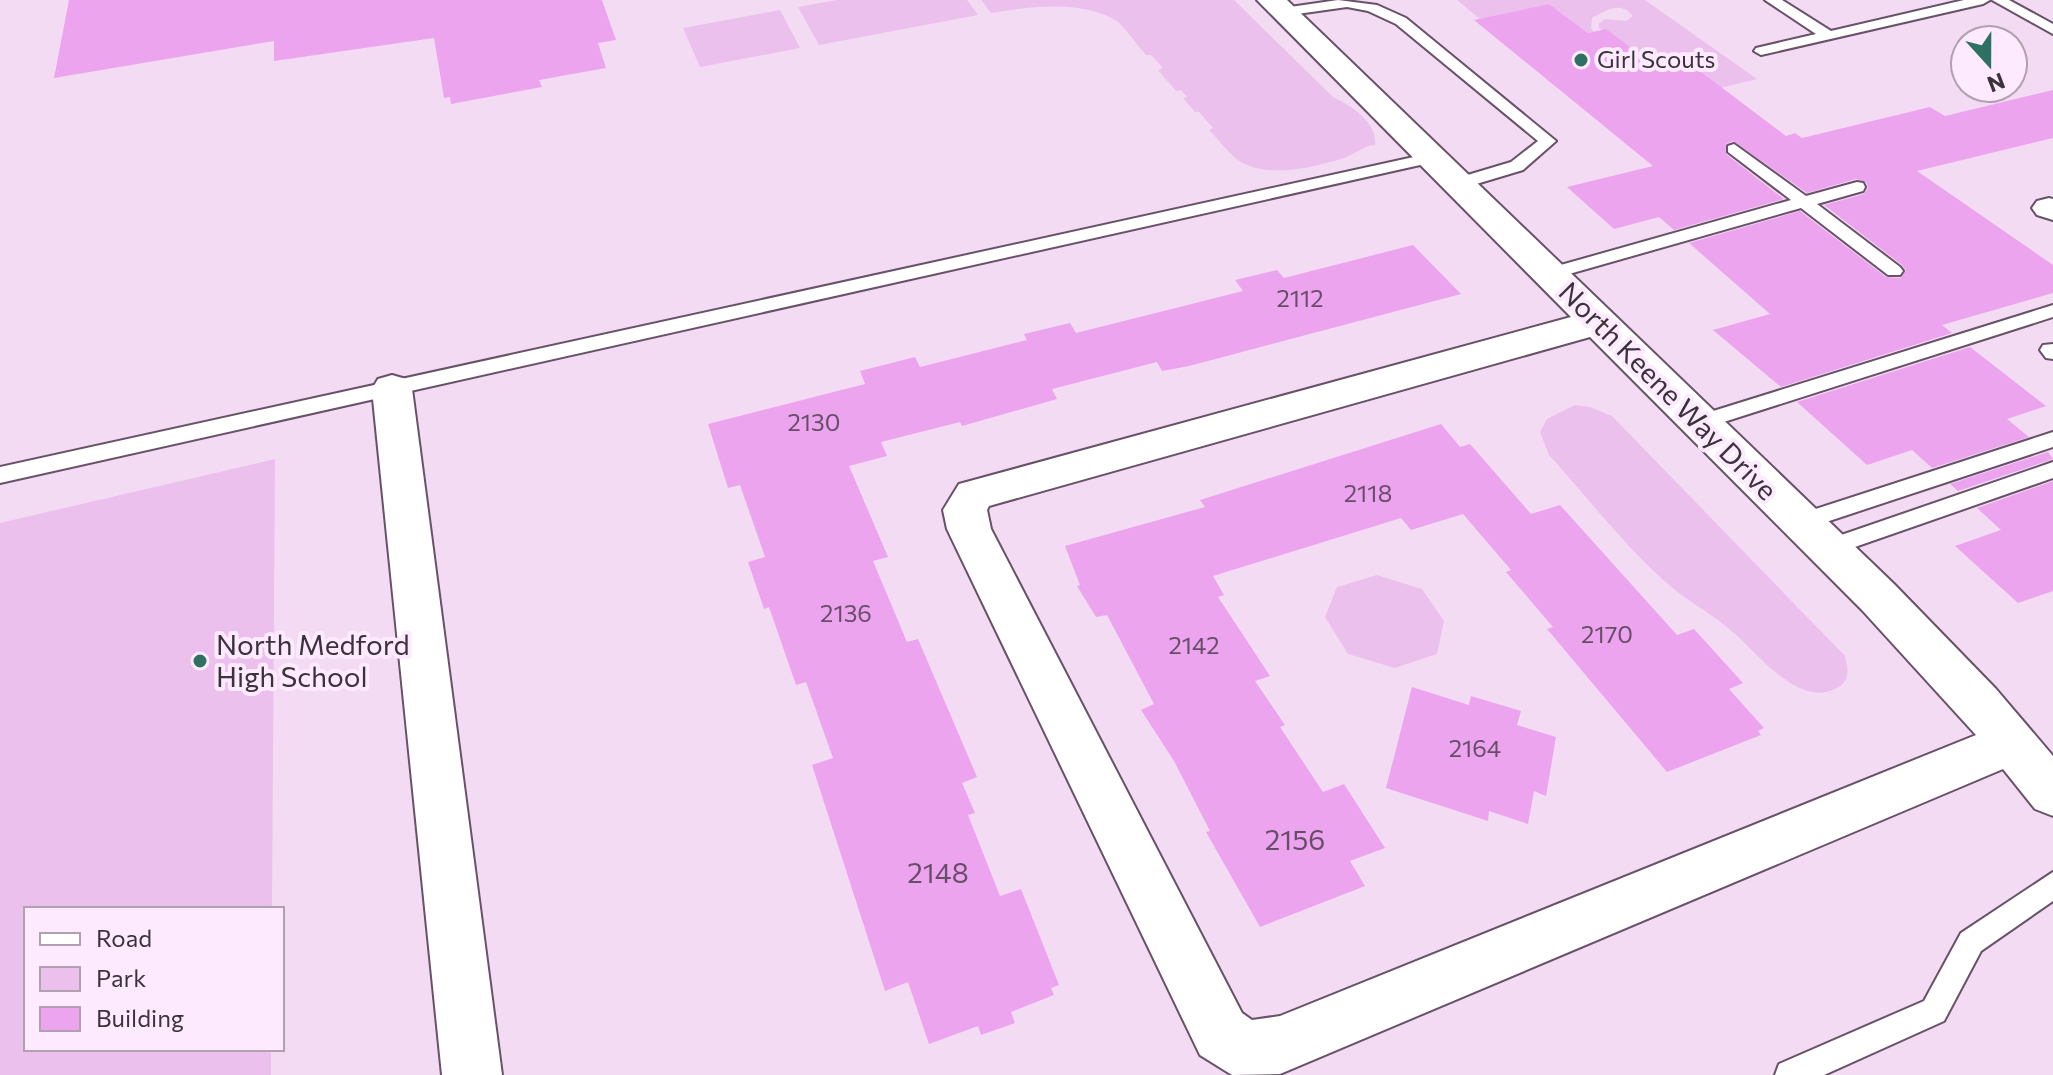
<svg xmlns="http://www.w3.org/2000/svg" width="2053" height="1075" font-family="Commissioner,sans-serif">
  <rect width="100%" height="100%" fill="#f4dbf4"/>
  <g fill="#ecc0ec">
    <polygon points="837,0 967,0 978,15 819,45 798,7"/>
    <path d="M981 0H1234L1333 97C1351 106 1377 121 1375 145 1364 145 1353 156 1341 159 1309 168 1264 180 1235 158 1226 150 1218 139 1209 130L1213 128 1199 112H1195L1183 98 1187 97 1181 90 1176 91 1158 70 1163 68 1151 55H1146C1136 44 1128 31 1117 21 1083 0 1031 6 991 13Z"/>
    <path d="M1457 0H1645L1757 79 1700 93 1708 77 1688 62 1663 67 1599 28V23L1605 19 1626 21 1633 16C1620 0 1606 11 1592 18L1591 28 1594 32 1588 33 1549 4 1480 19Z"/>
    <polygon points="780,10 800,48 700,67 683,28"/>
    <path d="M1575 405 1590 407 1612 416 1845 656C1848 670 1851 680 1837 688 1800 709 1758 654 1735 634 1712 613 1683 599 1661 578 1621 541 1586 496 1549 455L1540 432 1547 419Z"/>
    <polygon points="275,459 272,909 26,909 26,1049 271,1049 271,1075 0,1075 0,523"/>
    <polygon points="1377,575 1422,589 1444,621 1437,654 1395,668 1348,654 1325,617 1337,587"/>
  </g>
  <g fill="#eca4ee">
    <polygon points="69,0 602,0 616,40 598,43 606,68 539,80 542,87 451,104 450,97 444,98 434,38 274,61 274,41 54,78"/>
    <polygon points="1549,4 1588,33 1606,29 1658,68 1688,62 1786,136 1795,133 1802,138 1930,107 1945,116 2053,90 2053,138 1917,171 2053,265 2053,293 1942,325 1952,333 1781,387 1713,330 1770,314 1689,243 1800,211 1886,277 1900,278 1906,271 1902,265 1824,205 1864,194 1868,188 1866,182 1856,179 1807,193 1733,141 1726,144 1726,154 1784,199 1674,230 1659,217 1614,229 1567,187 1653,166 1474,20"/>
    <polygon points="1413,245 1461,294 1189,366 1162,371 1157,362 1052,389 1057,399 962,426 960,422 881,442 887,456 849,466 888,557 873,561 907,642 918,639 977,777 962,783 975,813 968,815 1000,896 1021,889 1059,985 1051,988 1054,995 1011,1012 1015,1023 981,1035 978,1026 929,1044 908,982 885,991 812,765 833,758 806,682 796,685 769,607 764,609 748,562 765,557 740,485 728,488 708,424 865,384 860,371 915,357 920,367 1027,340 1024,334 1070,323 1076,333 1243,291 1235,280 1277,270 1284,278"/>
    <polygon points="1970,347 2046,406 2007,419 2029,437 1932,468 1912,450 1867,465 1797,402"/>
    <polygon points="1441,424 1460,447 1470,444 1531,514 1560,505 1677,635 1694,629 1743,683 1729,689 1764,728 1758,731 1761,735 1667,772 1547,629 1553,627 1506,572 1511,570 1463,514 1411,530 1401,518 1213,576 1224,595 1218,597 1270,676 1255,681 1285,725 1280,727 1323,792 1344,784 1385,848 1350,861 1365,886 1260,927 1206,832 1210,831 1174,761 1141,710 1154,704 1107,615 1096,617 1077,586 1080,585 1065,546 1205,507 1200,500"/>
    <polygon points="2048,452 2053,459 1958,491 1950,484"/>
    <polygon points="2053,481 2053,591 2018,603 1955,546 2001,530 1977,508"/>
    <polygon points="1412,687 1469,705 1471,696 1521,711 1517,725 1556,737 1546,796 1534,791 1528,824 1489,811 1488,821 1386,788"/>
  </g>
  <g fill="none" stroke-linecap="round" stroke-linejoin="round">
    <g stroke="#675268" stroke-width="4">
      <g id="service">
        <polygon points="1338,0 1377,5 1406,18 1556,141 1523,170 1463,188 1451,188 1449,184 1451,180 1511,162 1538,141 1396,24 1368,11 1347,7 1283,16 1276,12 1283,8"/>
        <polygon points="1765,0 1782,0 1831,31 1964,0 1990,0 1983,4 1761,55 1754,51 1756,48 1816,34"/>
        <polygon points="1992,0 2009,0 2053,24 2053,34"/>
        <polygon points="1734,144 1806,196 1857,182 1863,183 1865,187 1863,191 1817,204 1900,267 1903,271 1900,275 1888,275 1801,208 1555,278 1543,278 1540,274 1543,270 1791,200 1728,152 1728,146"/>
        <polygon points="1432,153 1440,158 1438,161 0,483 0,467"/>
        <polygon points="2053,305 2053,317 1708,427 1694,427 1691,422 1694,417"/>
        <polygon points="2053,344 2053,359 2046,358 2040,350 2043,345"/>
        <polygon points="2053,432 2053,447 1802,530 1794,528 1791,522 1794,516"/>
        <polygon points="2053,462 2053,478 1829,556 1821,554 1818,548 1821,542"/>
        <polygon points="2053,872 2053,901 1981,951 1944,1021 1824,1075 1775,1075 1779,1064 1924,1001 1961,933"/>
      </g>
    </g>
    <g stroke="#675268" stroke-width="4">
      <g id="minor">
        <path d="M1257 0H1287L1894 584 1996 689 2053 756V816L2035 809 2003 769 1280 1074 1232 1075 1200 1055 947 529 943 510 959 484 1571 317ZM1590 337 1862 610 1976 735 1280 1016 1252 1020 1242 1013 991 529 987 510 989 506Z"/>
        <polygon points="2049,198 2053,199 2053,220 2037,215 2032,208 2037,201"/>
        <polygon points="392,375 406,379 412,389 502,1075 442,1075 372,389 378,379"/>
      </g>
    </g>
    <use href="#service" fill="#fff" fill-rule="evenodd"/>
    <use href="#minor" fill="#fff" fill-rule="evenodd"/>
  </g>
  <g fill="#2e7061" stroke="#feeafe" stroke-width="3">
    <circle cx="1581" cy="60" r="8"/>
    <circle cx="200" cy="661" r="8"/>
  </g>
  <g text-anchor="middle" stroke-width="8" stroke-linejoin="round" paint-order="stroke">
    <g font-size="24" fill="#3b323b" stroke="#feeafe" text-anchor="start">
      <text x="1597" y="68">Girl Scouts</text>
    </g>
    <g font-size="24" fill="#674e68">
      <text x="1300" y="307">2112</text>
      <text x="814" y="431">2130</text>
      <text x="1368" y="502">2118</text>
      <text x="846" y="622">2136</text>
      <text x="1607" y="643">2170</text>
      <text x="1194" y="654">2142</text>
      <text x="1475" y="757">2164</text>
    </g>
    <g font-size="28" fill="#3b323b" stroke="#feeafe">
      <text transform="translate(1668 391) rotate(45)" y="10">North Keene Way Drive</text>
    </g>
    <g font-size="28" fill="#3b323b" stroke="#feeafe" text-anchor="start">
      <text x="216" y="655">North Medford<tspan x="216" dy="32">High School</tspan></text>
    </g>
    <g font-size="28" fill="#674e68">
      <text x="1295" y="850">2156</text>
      <text x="938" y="883">2148</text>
    </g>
  </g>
  <rect x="24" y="907" width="260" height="144" fill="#feeafe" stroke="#b0a0b0" stroke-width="2"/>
  <rect x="40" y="933" width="40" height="12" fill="#ffffff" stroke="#b0a0b0" stroke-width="2"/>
  <text x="96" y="947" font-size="24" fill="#3b323b">Road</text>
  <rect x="40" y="967" width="40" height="24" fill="#ecc0ec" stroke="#b0a0b0" stroke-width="2"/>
  <text x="96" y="987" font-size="24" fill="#3b323b">Park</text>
  <rect x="40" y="1007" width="40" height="24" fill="#eca4ee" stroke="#b0a0b0" stroke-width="2"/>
  <text x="96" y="1027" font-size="24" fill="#3b323b">Building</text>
  <g transform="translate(1989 64) rotate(159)"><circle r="38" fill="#feeafe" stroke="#b0a0b0" stroke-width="2"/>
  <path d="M0-6L14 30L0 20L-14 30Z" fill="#2e7061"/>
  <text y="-12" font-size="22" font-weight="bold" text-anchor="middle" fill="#3b323b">N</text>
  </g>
</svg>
